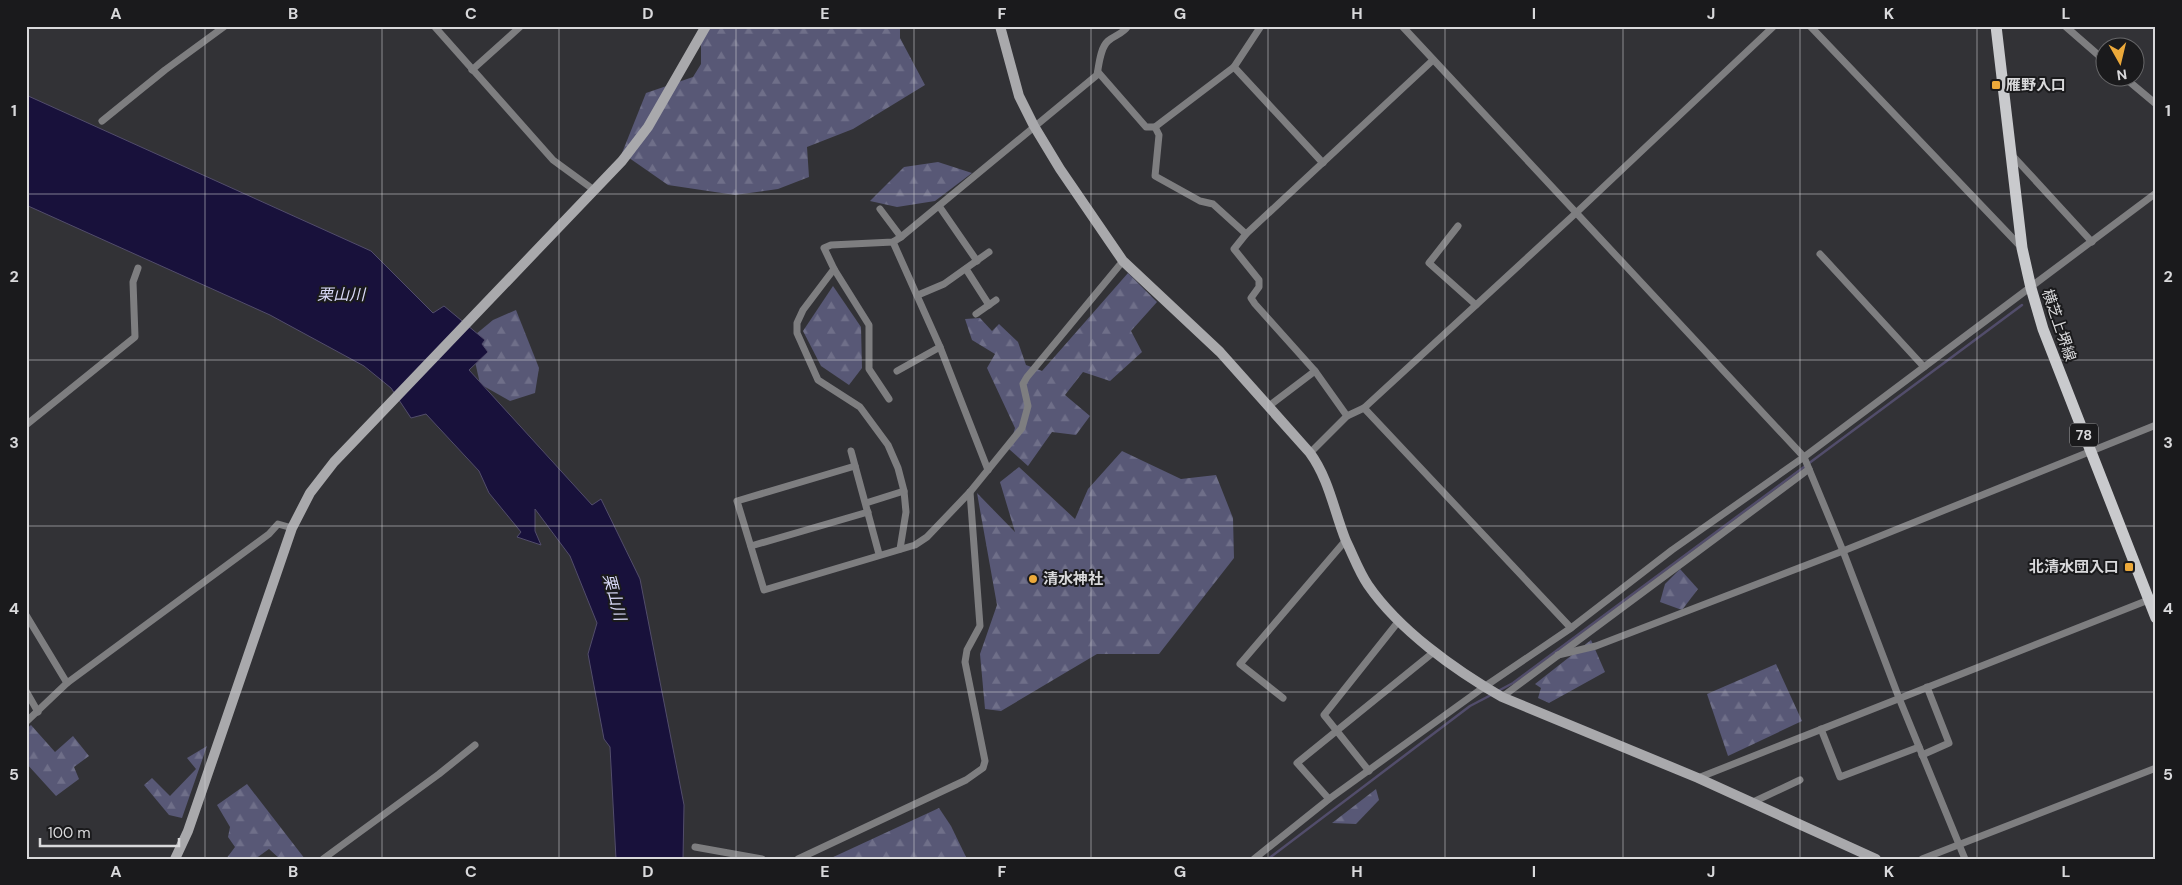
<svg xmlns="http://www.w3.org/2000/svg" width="2182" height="885" font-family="'DM Sans','Noto Sans JP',sans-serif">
  <defs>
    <pattern id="forest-firs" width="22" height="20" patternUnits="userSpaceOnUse" patternTransform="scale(1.25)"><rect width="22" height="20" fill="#585876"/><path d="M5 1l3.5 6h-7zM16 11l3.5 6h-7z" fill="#6f6f89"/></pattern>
  </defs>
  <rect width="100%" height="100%" fill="#323236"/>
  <g fill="url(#forest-firs)">
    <polygon points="701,26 900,26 900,38 925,85 853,129 807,147 809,177 778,189 735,195 668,185 622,153 646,93 693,77 701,64"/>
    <polygon points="938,162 972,173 935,201 897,207 870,201 904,167"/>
    <polygon points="1128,273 1157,302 1131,331 1142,352 1110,381 1083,372 1065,395 1090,416 1076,435 1052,432 1028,466 1009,449 1015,428 987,368 995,354 972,340 965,319 980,318 992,331 999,324 1018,342 1026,365 1042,371"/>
    <polygon points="833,286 861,327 862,368 849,385 821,366 803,331"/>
    <polygon points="516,310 539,368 535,393 510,401 480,384 470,339 493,320"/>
    <polygon points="1122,451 1181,479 1216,475 1233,518 1234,558 1159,654 1097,654 1001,711 985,709 980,654 997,605 977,493 1015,532 1000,482 1019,467 1075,519 1088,489"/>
    <polygon points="1680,569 1698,589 1682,610 1660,602 1665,584"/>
    <polygon points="1591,640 1605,672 1549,703 1538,698 1541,688 1535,684"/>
    <polygon points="1776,664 1802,721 1728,756 1707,694"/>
    <polygon points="31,725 55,752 73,736 89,756 74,767 79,779 56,796 26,763 26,729"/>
    <polygon points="207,746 182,818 169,815 144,785 152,778 170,796 196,769 187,758"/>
    <polygon points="247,784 305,859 280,859 269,849 255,859 226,859 235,847 228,837 230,827 217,805"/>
    <polygon points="1376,789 1379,800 1356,824 1332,823"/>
    <polygon points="939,808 951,826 967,859 829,859"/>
  </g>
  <polygon fill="#18113b" stroke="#524d6b" points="26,95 371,251 433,313 444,306 485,340 482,344 488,352 469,370 592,505 601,499 640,579 684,805 683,859 616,859 610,747 604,739 588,654 597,623 570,556 535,509 535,531 541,545 517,537 521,532 489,493 479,471 426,414 411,418 391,388 364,366 270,315 26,205"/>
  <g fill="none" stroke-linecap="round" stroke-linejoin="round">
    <g stroke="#524d6b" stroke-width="2.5">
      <polyline points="1498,691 1513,683 2022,305"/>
      <polyline points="1268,859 1470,706 1491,695"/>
    </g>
    <g stroke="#7e7e80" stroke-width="7">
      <polyline points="434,26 553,160 594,190"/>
      <polyline points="1402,26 1804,457 1843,551 1899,698 1965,859"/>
      <polyline points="1810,26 2022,248"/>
      <polyline points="2065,26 2104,60"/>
      <polyline points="1234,67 1261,26"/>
      <polyline points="472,70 521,26"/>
      <polyline points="1098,72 1146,127 1155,127 1234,67 1323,163"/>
      <polyline points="2125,78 2156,104"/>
      <polyline points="102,121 165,70 225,26"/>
      <polyline points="1155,127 1159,135 1155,176 1200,201 1213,204 1246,234"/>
      <polyline points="2012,155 2092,242"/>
      <polyline points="939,206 977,261"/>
      <polyline points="880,209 901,237"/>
      <polyline points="1458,226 1429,263 1476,305"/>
      <polyline points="893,242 940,347 988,470"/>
      <polyline points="1820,254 1924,367"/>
      <polyline points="834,269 803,310 797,323 797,333 818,380 860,407 888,445 898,468 904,491 906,512 900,549"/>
      <polyline points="966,269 989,305"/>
      <polyline points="918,295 944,284 989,252"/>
      <polyline points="976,314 996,300"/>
      <polyline points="897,371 940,347"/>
      <path d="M889 399 869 369V325L834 269 824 248 831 245 893 242 901 237 1097 75C1099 65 1100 48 1108 41 1115 35 1123 34 1128 26"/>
      <polyline points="1269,406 1315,371"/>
      <polyline points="1364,408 1571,628"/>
      <polyline points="1347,416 1315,371 1255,304 1251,298 1259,287 1259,280 1234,249 1246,234 1433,60"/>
      <polyline points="26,425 135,337 133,282 138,268"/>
      <polyline points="851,451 879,554"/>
      <polyline points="1310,453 1347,416 1364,408 1577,212 1774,26"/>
      <polyline points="855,466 737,501 764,590 915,545 927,537 970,492 1022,428 1028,406 1023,384 1027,377 1123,261"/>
      <polyline points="866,503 904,491"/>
      <polyline points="751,546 868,512"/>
      <polyline points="26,615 67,683"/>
      <polyline points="1558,655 1596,646 1843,551 2156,425"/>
      <polyline points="26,691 38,712"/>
      <polyline points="1502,697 1809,469"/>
      <polyline points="1283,698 1240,664 1346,540"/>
      <polyline points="26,722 67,683 269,534 278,524 292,528"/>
      <polyline points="1821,729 1840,777 1919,747"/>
      <polyline points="1922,755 1949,743 1927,687"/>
      <polyline points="1369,771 1324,715 1398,622"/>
      <polyline points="1698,778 2156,597"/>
      <polyline points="1329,799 1297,763 1435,651"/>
      <polyline points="1751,803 1800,780"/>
      <polyline points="695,847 762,859"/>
      <polyline points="323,859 439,774 475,745"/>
      <polyline points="798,859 966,780 983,768 985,761 965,662 967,650 980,626 970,492"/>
      <polyline points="1254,859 1329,799 1484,687 1571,628 1672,550 1804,457 2156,193"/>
      <polyline points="1922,859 2156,768"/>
    </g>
    <g stroke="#a9a9ac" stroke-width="10">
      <path d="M1000 26 1019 96 1034 126 1060 169 1123 261 1220 352 1310 453C1329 479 1334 511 1346 541 1353 555 1359 572 1368 585 1399 630 1455 670 1502 697L1698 778 1876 859"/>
      <polyline points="175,859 188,831 292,528 310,493 334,462 622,161 648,127 706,26"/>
    </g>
    <polyline stroke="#c9cacd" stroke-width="11" points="1996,26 2022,248 2031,288 2043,329 2156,618"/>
  </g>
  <path fill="none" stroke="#d9d9db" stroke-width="1" stroke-opacity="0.55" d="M205 26V859M382 26V859M559 26V859M736 26V859M914 26V859M1091 26V859M1268 26V859M1445 26V859M1623 26V859M1800 26V859M1977 26V859M26 194H2156M26 360H2156M26 526H2156M26 692H2156"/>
  <g fill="#eca93a" stroke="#1a1a1c" stroke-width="2">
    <rect x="1991" y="80" width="10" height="10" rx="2.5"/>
    <rect x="2124" y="562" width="10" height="10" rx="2.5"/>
    <circle cx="1033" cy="579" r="5"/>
  </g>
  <g text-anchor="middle" stroke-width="4" stroke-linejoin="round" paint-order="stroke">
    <rect fill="#1a1a1c" stroke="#a0a0a2" stroke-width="1" x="2070" y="423.5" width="28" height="23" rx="4"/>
    <g font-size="14" font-weight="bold" fill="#d9d9db">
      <text x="2084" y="440">78</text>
    </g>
    <g font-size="15" font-weight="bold" fill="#d9d9db" stroke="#1a1a1c" text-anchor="start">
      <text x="2006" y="90">雁野入口</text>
      <text x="2119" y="572" text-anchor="end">北清水団入口</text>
      <text x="1043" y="584">清水神社</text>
    </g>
    <g font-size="15" fill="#d9d9db" stroke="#1a1a1c">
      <text transform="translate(2059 325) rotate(71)" y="5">横芝上堺線</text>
    </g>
    <g font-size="16" font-style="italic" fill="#d9d9f8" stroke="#1a1a1c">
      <text x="341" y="300">栗山川</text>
      <text transform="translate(615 597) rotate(75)" y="6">栗山川</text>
    </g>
  </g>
  <rect width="2182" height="885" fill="none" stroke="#1a1a1c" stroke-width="55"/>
  <g transform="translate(2120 62) rotate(172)"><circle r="24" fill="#1a1a1c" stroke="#666668"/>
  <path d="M0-4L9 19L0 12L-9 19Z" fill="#eca93a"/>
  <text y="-8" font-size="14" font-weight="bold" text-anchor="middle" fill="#d9d9db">N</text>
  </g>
  <path d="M40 838v8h139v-8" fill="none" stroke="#d9d9db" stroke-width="2.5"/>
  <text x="48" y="838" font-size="15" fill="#d9d9db" stroke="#1a1a1c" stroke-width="4" paint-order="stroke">100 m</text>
  <rect x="28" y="28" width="2126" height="830" fill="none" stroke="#d9d9db" stroke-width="2"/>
  <g font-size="16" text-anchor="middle" font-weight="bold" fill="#d9d9db">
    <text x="116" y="19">A</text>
    <text x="293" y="19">B</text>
    <text x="471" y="19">C</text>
    <text x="648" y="19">D</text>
    <text x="825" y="19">E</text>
    <text x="1002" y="19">F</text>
    <text x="1180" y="19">G</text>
    <text x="1357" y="19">H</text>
    <text x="1534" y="19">I</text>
    <text x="1711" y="19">J</text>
    <text x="1889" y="19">K</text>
    <text x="2066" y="19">L</text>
    <text x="14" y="116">1</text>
    <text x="2168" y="116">1</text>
    <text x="14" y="282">2</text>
    <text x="2168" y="282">2</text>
    <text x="14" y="448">3</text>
    <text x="2168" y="448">3</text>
    <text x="14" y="614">4</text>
    <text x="2168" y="614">4</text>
    <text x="14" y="780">5</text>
    <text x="2168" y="780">5</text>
    <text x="116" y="877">A</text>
    <text x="293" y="877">B</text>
    <text x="471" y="877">C</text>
    <text x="648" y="877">D</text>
    <text x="825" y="877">E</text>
    <text x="1002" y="877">F</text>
    <text x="1180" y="877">G</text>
    <text x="1357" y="877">H</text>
    <text x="1534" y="877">I</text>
    <text x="1711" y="877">J</text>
    <text x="1889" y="877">K</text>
    <text x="2066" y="877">L</text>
  </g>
</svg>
